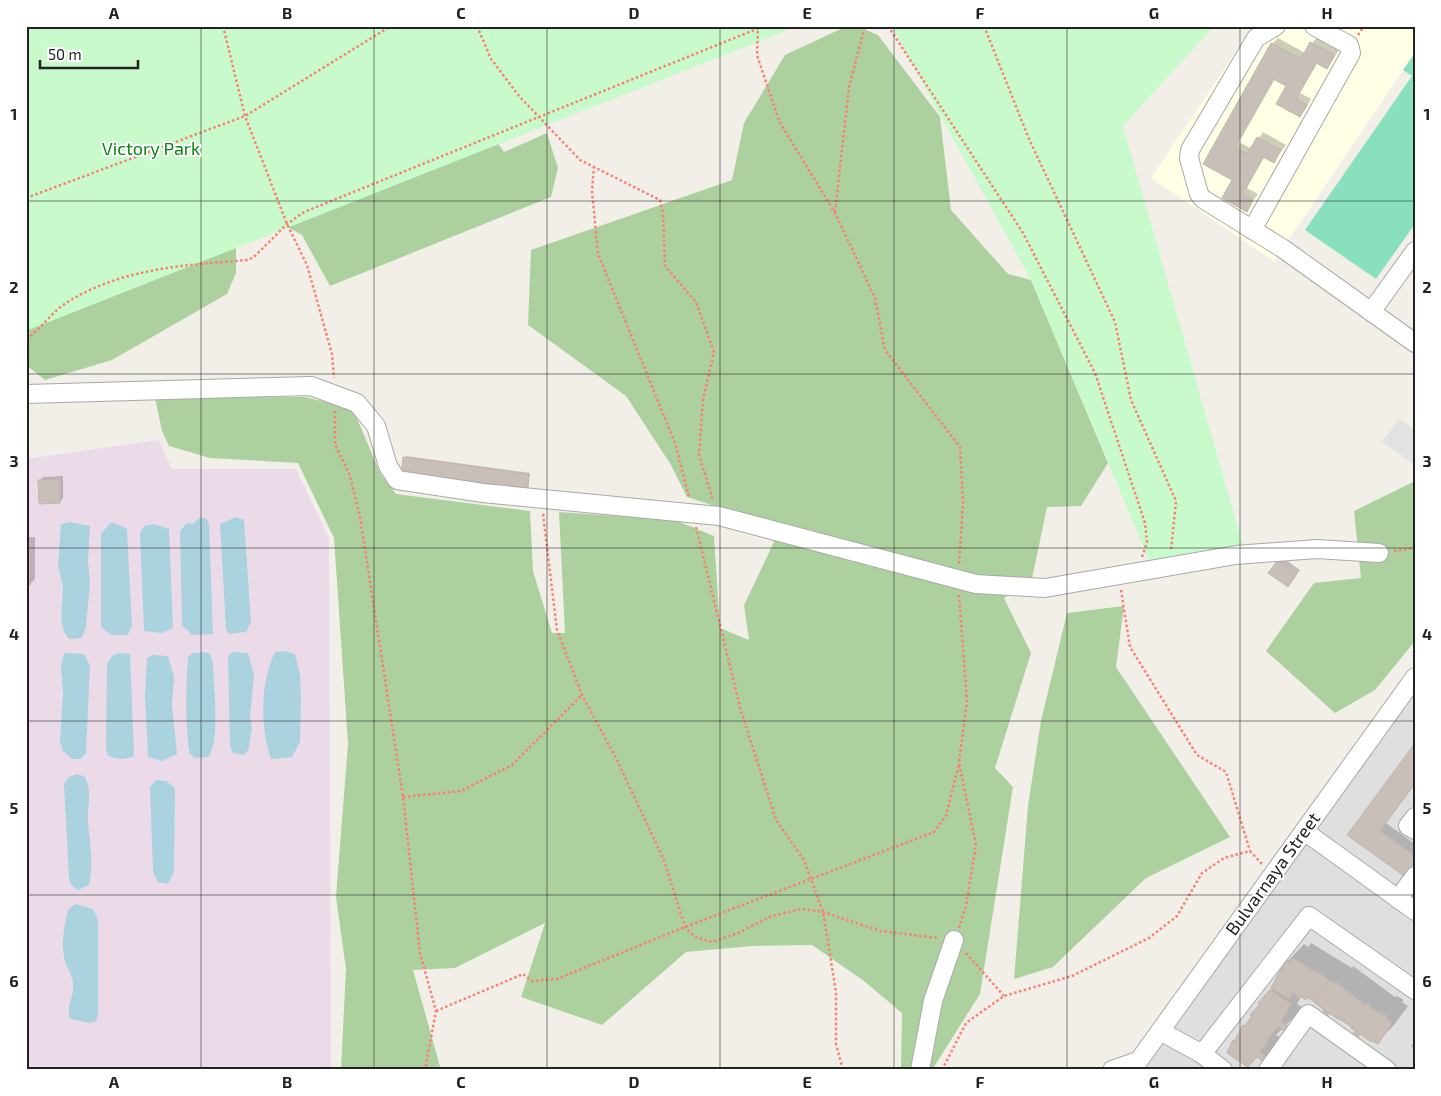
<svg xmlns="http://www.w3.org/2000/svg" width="1441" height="1096" font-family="'Exo 2',sans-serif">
  <rect width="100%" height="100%" fill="#f2efe9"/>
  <polygon fill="#e0dfdf" points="1415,693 1415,1070 1145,1070 1151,1056"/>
  <polygon fill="#ebdbe8" points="159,440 172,469 296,469 329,538 331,1070 26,1070 26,459"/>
  <polygon fill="#ffffe5" points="1253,26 1415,26 1415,53 1274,261 1151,178"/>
  <g fill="#add19e">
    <polygon points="26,26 464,94 504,152 547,133 558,168 551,197 330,286 302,235 278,222 236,243 236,273 227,294 112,360 45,380 26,365"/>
    <polygon points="847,26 856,26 878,35 940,117 951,210 1008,274 1031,280 1108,463 1081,506 1047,507 1032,579 1004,598 1031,653 995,768 1013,787 980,994 932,1070 901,1070 902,1013 864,981 812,945 752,946 686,952 602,1025 521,997 545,923 455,968 413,970 441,1070 341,1070 346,969 336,897 348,744 334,538 298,463 210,458 169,446 162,431 155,398 306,397 353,409 381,475 396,494 530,511 533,571 552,633 565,633 559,512 675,520 714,536 720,628 749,640 744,605 774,542 730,511 687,497 671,465 626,396 528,325 531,250 732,180 744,123 785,55"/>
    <polygon points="1413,482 1415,483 1415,641 1375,690 1335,713 1266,651 1314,583 1361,578 1354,511"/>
    <polygon points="1124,606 1116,667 1230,837 1146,878 1053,967 1014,979 1028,806 1041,721 1067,613"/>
  </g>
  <g fill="#c8facc">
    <polygon points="26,26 798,26 26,331"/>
    <polygon points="891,26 1214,26 1123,126 1243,545 1149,560 1031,280"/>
  </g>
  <polygon fill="#88e0be" points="1415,53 1415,224 1376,279 1305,230 1412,76 1403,70"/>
  <polygon fill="#e2e2e2" points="1399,419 1415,430 1415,465 1382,442"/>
  <g fill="#aad3df">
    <polygon points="236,517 244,520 251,622 246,632 229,634 226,629 220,524"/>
    <polygon points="199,518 206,518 209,524 213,634 191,635 190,632 182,626 180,531 187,523 193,524"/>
    <polygon points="70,522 90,526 88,561 90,583 86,627 82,638 69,639 64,632 61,619 63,587 58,566 61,524"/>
    <polygon points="112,522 127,529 132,627 127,635 111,635 101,627 101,533"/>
    <polygon points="154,524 169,529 173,628 162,633 144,631 140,533 144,526"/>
    <path d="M284 651 295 654 300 674 301 700 300 742 292 757 271 759C260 727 260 683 275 652Z"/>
    <path d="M204 652 210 654 213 663C213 684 221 742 208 757L195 758 190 754C185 729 186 683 188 657L193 653Z"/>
    <polygon points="233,652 248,653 254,675 250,717 252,729 248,751 243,755 233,753 230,746 228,656"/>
    <polygon points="68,653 84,654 90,666 86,754 80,759 72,759 63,751 60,742 63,694 61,667 64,654"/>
    <path d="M119 653 130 654 134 756C126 760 117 759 108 756L106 748 107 664 112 656Z"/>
    <polygon points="153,655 168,656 174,677 172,705 177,754 162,761 148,757 145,696 147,658"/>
    <path d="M77 774 85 777C93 793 87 806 88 823 90 844 94 864 89 885L78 890 71 885 69 878 64 784 69 777Z"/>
    <polygon points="156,780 166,781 175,788 174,872 168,884 158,882 153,872 150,787"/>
    <path d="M75 904 93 909 98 920V1015L96 1021 91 1023 70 1019C66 1002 74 999 73 985 73 976 69 972 66 964 60 948 64 926 68 910Z"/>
  </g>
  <g fill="#0003">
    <polygon points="1317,37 1339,50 1327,67 1318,62 1300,93 1311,99 1305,110 1300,116 1287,86 1275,79 1239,142 1252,149 1263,132 1286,145 1274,161 1265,156 1247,188 1258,194 1246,210 1234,180 1205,163 1272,44 1278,38 1305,53"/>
    <polygon points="406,456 530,473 528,490 405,458"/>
    <polygon points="63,476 63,498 60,502 39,481 43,477"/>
    <polygon points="26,537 35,537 35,579 30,584 26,584"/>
    <polygon points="1282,557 1300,570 1291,582 1279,561"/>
    <polygon points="1415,745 1415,784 1386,823 1415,844 1415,862 1404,874 1349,834"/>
    <polygon points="1311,943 1352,968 1353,966 1395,997 1397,996 1404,1000 1402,1002 1408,1006 1394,1025 1377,1042 1361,1034 1356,1039 1357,1031 1353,1025 1331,1012 1325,1018 1326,1009 1308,996 1302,995 1297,1004 1303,1008 1276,1035 1282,1039 1279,1043 1262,1060 1257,1056 1247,1066 1234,1041 1273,987 1288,961 1304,944 1308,947"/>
    <polygon points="1415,1041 1415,1049 1411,1046"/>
  </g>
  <g fill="#c7bfb8" stroke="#c4b6ab">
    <polygon points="1310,42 1335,55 1327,69 1316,63 1296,99 1307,105 1300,117 1276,104 1286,86 1273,79 1235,147 1247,154 1257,137 1281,150 1274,163 1263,157 1242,194 1253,200 1247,212 1222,198 1232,180 1203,164 1271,43 1301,59"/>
    <polygon points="403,457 529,474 527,493 401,476"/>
    <polygon points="60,479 60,503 39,504 38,480"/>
    <rect x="26" y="542" width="4" height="43"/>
    <polygon points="1278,560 1297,574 1288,587 1268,573"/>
    <polygon points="1415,743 1415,783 1380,831 1415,856 1415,861 1404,876 1347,835"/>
    <polygon points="1293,958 1329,980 1314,1001 1308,997 1306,1000 1294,992 1289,999 1271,988 1286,960 1291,963"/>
    <polygon points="1293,958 1314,972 1315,970 1335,984 1336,982 1365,1005 1367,1003 1372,1007 1371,1008 1378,1013 1379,1011 1388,1017 1387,1019 1392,1023 1378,1044 1360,1034 1356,1041 1351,1037 1355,1031 1350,1027 1351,1026 1329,1013 1325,1020 1320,1016 1324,1010 1308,997 1306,1000 1301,996 1299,999 1294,992 1289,999 1271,988 1286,960 1291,963"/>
    <polygon points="1329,980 1335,984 1336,982 1365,1005 1367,1003 1372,1007 1371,1008 1378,1013 1379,1011 1388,1017 1387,1019 1392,1023 1378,1044 1372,1040 1371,1042 1341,1019 1340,1020 1327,1012 1315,1001"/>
    <polygon points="1270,990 1291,1004 1287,1009 1289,1011 1248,1067 1227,1053 1233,1040 1234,1042 1243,1025 1245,1026 1252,1016 1250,1015 1260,1004 1258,1003"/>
    <polygon points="1270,990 1291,1004 1281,1021 1288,1026 1284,1031 1278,1027 1266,1040 1268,1042 1260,1052 1267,1057 1263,1062 1257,1057 1248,1067 1227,1053 1233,1040 1234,1042 1243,1025 1245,1026 1252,1016 1250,1015 1260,1004 1258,1003"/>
  </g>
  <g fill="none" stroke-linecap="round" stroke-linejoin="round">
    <g stroke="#a9a9a9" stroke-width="20">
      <g id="minor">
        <polyline points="1276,26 1256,38 1190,150 1189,158 1199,194 1203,199 1282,248 1415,343"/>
        <polyline points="1252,230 1351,53 1349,45 1314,26"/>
        <polyline points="1371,312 1415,251"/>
        <polyline points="26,394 311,386 357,403 376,426 388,466 397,480 483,493 719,516 976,584 1045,588 1236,555 1317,549 1379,553"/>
        <polyline points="1415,817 1408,826 1415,830"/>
        <polyline points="1304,831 1415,911"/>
        <polyline points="1398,899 1415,876"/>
        <polyline points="1160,1031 1202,1054 1223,1070"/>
        <polyline points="1202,1054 1309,916 1415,990"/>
        <polyline points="920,1070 933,1001 954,940"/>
        <polyline points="1112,1070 1138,1061"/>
        <polyline points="1132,1070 1415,677"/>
        <polyline points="1268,1070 1308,1014 1387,1070"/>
      </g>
    </g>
    <g stroke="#fa8072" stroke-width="2.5" stroke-dasharray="2.5 2.5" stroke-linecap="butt">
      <polyline points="223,26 245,116 287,224 307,265 332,354 334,378"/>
      <polyline points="477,26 491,59 519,96 580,160 660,200 663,214 665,266 696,302 714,352 703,399 699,455 713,500"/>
      <polyline points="758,26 757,55 779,121 835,213 875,298 885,350 960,447 963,503 959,565"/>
      <polyline points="888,26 1023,233 1095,373 1145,523 1147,542 1142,557"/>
      <polyline points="984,26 1029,139 1115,322 1131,400 1176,501 1171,551"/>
      <polyline points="1358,35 1364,26"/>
      <polyline points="594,166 592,191 598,254 675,443 689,497"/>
      <polyline points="26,198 245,116 391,26"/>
      <polyline points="835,212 849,87 865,26"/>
      <path d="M26 339C41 329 52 312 66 303 121 268 185 265 248 260L254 257 287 224 304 212 764 26"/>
      <polyline points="335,411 335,445 349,473 360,517 403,797 420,953 436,1011 425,1070"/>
      <polyline points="543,514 557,630 582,695 616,758 664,860 685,927 695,937 712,942 738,933 772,916 801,909 823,912 880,931 938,938"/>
      <polyline points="696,527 741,711 776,820 804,860 823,912 836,992 836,1044 843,1070"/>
      <polyline points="1394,551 1415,548"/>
      <polyline points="1121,590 1130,647 1197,755 1226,772 1250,851"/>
      <polyline points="403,797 461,791 512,765 582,695"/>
      <polyline points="959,928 966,906 976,845 959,762 967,702 959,595"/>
      <polyline points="966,953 1004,996"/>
      <polyline points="436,1011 523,974 532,981 557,979 685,927 934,832 946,816 959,764"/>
      <polyline points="942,1070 966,1023 1004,996 1072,976 1149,938 1177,916 1202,873 1224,858 1250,851 1262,864"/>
    </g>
    <use href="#minor" stroke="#fff" stroke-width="18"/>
  </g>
  <path fill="none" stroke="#222" stroke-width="1" stroke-opacity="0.55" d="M201 26V1070M374 26V1070M547 26V1070M720 26V1070M894 26V1070M1067 26V1070M1240 26V1070M26 201H1415M26 374H1415M26 548H1415M26 721H1415M26 895H1415"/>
  <g text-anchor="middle" stroke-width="4" stroke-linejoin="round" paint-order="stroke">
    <g font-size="18" fill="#0c8416" stroke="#fff">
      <text x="151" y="155">Victory Park</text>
    </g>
    <g font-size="18" fill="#222" stroke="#fff">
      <text transform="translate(1273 874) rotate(-54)" y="6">Bulvarnaya Street</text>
    </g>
  </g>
  <rect width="1441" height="1096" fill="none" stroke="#ffffff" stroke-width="55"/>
  <path d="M40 60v8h98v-8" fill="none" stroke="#222222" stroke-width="2.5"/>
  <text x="48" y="60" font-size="15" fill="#222222" stroke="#ffffff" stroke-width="4" paint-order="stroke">50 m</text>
  <rect x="28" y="28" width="1386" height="1040" fill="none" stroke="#222" stroke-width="2"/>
  <g font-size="16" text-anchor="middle" font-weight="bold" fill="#222">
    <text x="114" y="19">A</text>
    <text x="287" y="19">B</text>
    <text x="461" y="19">C</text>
    <text x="634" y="19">D</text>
    <text x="807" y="19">E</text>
    <text x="980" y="19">F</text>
    <text x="1154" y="19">G</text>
    <text x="1327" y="19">H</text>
    <text x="14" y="120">1</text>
    <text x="1427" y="120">1</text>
    <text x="14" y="293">2</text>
    <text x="1427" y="293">2</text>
    <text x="14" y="467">3</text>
    <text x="1427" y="467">3</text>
    <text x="14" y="640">4</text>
    <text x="1427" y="640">4</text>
    <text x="14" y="814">5</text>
    <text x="1427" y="814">5</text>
    <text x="14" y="987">6</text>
    <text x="1427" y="987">6</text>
    <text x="114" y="1088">A</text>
    <text x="287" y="1088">B</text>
    <text x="461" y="1088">C</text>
    <text x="634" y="1088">D</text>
    <text x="807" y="1088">E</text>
    <text x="980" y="1088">F</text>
    <text x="1154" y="1088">G</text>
    <text x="1327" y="1088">H</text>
  </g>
</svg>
